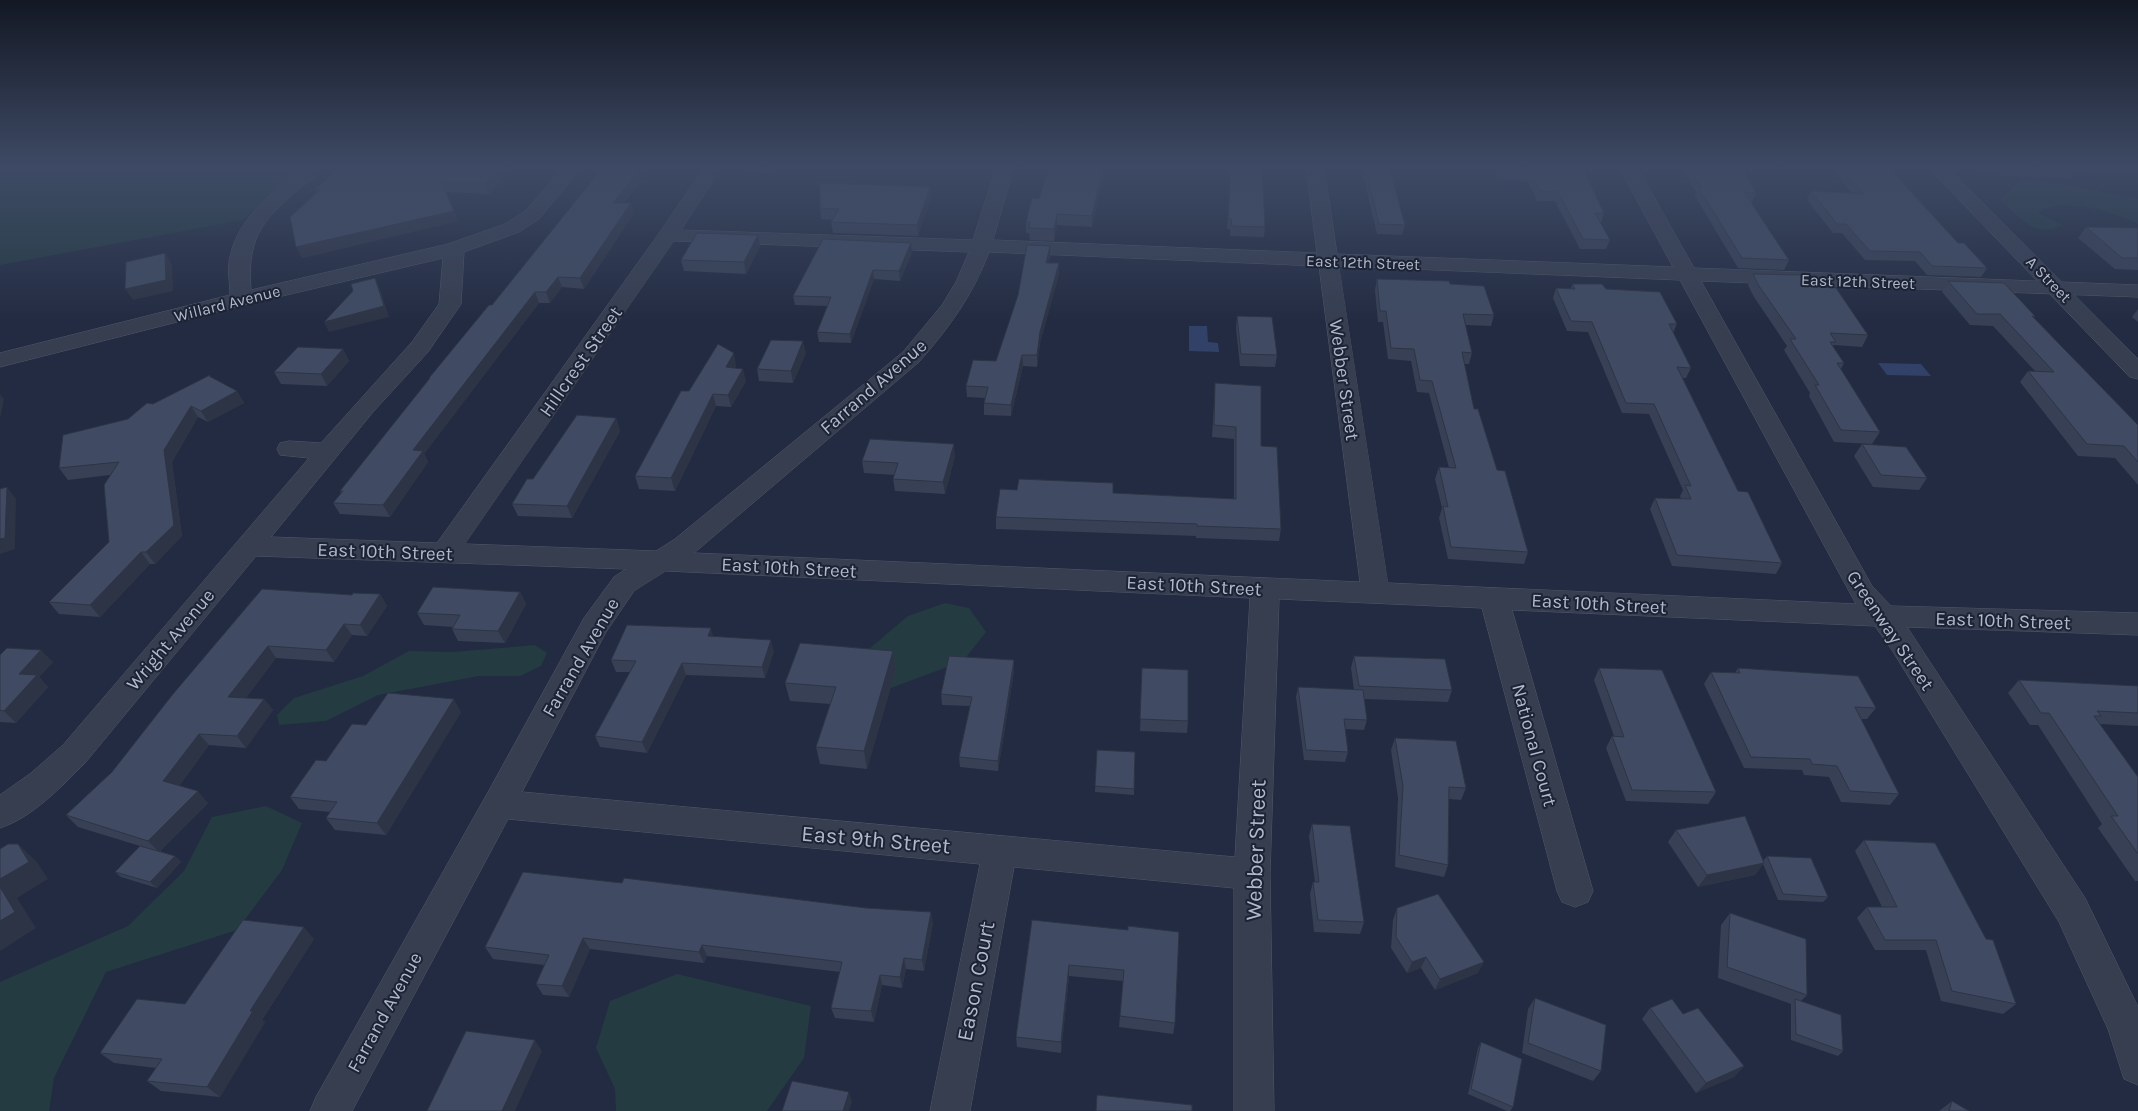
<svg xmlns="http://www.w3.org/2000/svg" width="2138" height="1111" font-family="Karla,sans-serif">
  <rect width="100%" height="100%" fill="#222b41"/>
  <g fill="#243b42">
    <polygon points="0,167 302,167 243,220 0,265"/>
    <path d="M2022 181 2060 184 2138 199V224C2113 212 2063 196 2038 213L2063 225C2035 240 2018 216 1999 199Z"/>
    <polygon points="945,603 969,608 986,632 963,661 867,697 842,672 908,616"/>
    <polygon points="535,645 547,653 541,666 520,676 479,676 378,695 326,721 279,725 277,715 294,698 363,676 409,651 453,652"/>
    <polygon points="266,806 302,823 282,870 237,930 106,972 54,1078 49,1111 0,1111 0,982 128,926 184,871 212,817"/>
    <polygon points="677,974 811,1006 804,1058 767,1111 616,1111 615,1089 596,1048 610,1001"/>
  </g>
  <g fill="#324168">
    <polygon points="1189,326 1207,326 1208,342 1218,343 1219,352 1189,351"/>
    <polygon points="1878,363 1921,364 1931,376 1887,375"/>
  </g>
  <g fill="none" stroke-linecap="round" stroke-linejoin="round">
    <g stroke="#51596b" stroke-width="1">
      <path id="minor" d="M304 167H324C318 176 306 183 298 190 260 222 247 240 251 290L448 244 505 224 525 211 564 167H582L539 219 519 232 464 252 461 304 428 352 373 412 271 537 437 543 660 232 704 167H722L681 230 973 240 996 167H1014L993 240 1317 253 1306 167H1324L1337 254 1673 267 1619 167H1637L1694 268 2138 285V297L1701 281 1872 586 1891 606 2138 613V635L1907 627 2085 898 2138 1007V1085L2124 1079 2108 1029 2059 922 1892 650 1875 626 1512 610 1593 891 1588 902 1575 907 1562 902 1557 891 1482 608 1279 599 1270 874 1274 1111H1234V888L1014 867 970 1111H930L980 864 508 819 352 1111H310L316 1097 487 794 584 618 614 577 626 569 256 556 85 763C61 787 33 817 0 828V795L31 773 63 745 309 458 280 455 277 449 280 443 289 441 321 443 412 342 439 304 443 258 244 305 0 367V353L230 295C230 283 227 269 230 257 238 217 274 191 304 167ZM674 241 969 252 956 282 942 305 903 352 675 539 656 551 465 544ZM989 252 1319 266 1360 582 694 553 919 362C949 328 973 295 989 252ZM1339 266 1680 280 1856 604 1388 583ZM666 571 1250 598 1235 857 522 792 606 632 634 591Z"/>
    </g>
    <g stroke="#51596b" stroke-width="1">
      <polygon id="tertiary" points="1928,167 1947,167 2138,359 2138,379 2130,377"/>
    </g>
    <use href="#minor" fill="#363e50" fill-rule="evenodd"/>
    <use href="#tertiary" fill="#363e50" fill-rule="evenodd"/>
  </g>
  <g fill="#374055">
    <polygon points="513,167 489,194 446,192 458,221 302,258 317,193 315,189"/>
    <polygon points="603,167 669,167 668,169 651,168 624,203 634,213 584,289 562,287 550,303 539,303 424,454 428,462 390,517 340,514 333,503 341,493 340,491 429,380 429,378 492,305"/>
    <polygon points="744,167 781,167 778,173 745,172"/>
    <polygon points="1049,167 1105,167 1092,227 1057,225 1054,241 1030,240 1029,233 1026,233 1026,222 1039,199"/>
    <polygon points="1236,167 1262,167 1265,227 1264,237 1230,236 1230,229 1227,229 1231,171 1236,171"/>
    <polygon points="1361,167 1389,167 1405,225 1402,235 1377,234"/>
    <polygon points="1494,167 1582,167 1604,213 1601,223 1600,223 1610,240 1606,249 1580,249 1555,201 1537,201 1528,181 1498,179"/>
    <polygon points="1680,167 1742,167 1756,193 1752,202 1750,202 1789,260 1784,270 1738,268 1695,196 1696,192"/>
    <polygon points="1829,167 1888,167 1958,243 1987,268 1981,277 1927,275 1915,261 1865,260 1842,233 1833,233 1807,200 1811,191 1852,193"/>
    <polygon points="1975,167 2138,167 2138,174 2076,172 2072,179 1983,175"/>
    <polygon points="930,187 931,198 918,236 833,233 831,222 833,220 821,219 820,208"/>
    <polygon points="2086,227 2138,228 2138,270 2115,269 2078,238"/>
    <polygon points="758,235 760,246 746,274 684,271 681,260"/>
    <polygon points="911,243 912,252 900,281 874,279 851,343 819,342 817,332 828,306 795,305 793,296"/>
    <polygon points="1050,246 1050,256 1048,263 1059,263 1059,274 1040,343 1037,367 1023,366 1011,416 984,415 984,403 985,398 967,397 966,386 996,361"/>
    <polygon points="1753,274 1808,286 1868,335 1862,347 1834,345 1833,346 1844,363 1841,369 1880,432 1872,444 1834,442 1809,396 1810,393 1784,350 1787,346 1754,297 1748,285"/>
    <polygon points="1377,279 1450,284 1494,315 1491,326 1465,325 1472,353 1469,364 1464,364 1474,409 1497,470 1528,552 1524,564 1448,559 1439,518 1442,508 1435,479 1439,467 1449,468 1429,393 1417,392 1411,361 1388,359 1383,322 1378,322 1375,290"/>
    <polygon points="1948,281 2035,316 2034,318 2138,425 2138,485 2115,458 2078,456 2020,382 2028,371 2035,371 1993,326 1970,325 1942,292"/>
    <polygon points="1572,284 1606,289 1677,324 1673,333 1691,368 1686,378 1682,378 1738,491 1782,563 1776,574 1672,566 1650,509 1655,498 1681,499 1680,496 1683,490 1649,414 1622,413 1588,332 1567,331 1553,298 1556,288 1571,289"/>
    <polygon points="2138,309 2138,322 2132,317"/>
    <polygon points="1237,316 1277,355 1275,367 1240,366 1236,328"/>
    <polygon points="343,349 349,361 327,386 281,384 274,372"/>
    <polygon points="806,353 793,383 759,381 757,369"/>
    <polygon points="736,365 735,368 746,381 731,407 716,406 675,491 639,489 635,476 689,391"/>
    <polygon points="210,375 211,378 237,391 244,403 208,422 198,417 172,462 182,536 155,564 150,564 100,617 59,614 49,602 109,542 110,475 68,480 59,468 128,419 153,404"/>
    <polygon points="1215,383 1261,446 1281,529 1279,541 1196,538 1196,536 996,529 996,517 1113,493 1234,499 1234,439 1212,437"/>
    <polygon points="616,418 620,431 572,518 518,516 512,504 533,479"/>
    <polygon points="1862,444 1927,478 1919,490 1873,487 1854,456"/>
    <polygon points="955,456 945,494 895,491 893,479 895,475 864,473 862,461"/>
    <polygon points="520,592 526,604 505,643 458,641 452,629 453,627 424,625 417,613"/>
    <polygon points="380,594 387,606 367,636 352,635 334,662 276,658 246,698 264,699 273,710 246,748 209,745 179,786 208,803 160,851 175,856 181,862 157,888 121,877 115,872 140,846 78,827 66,815 112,772 173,694 352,595"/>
    <polygon points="714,637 774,651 765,678 686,675 647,753 600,747 595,736 630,672 616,672 611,660"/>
    <polygon points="893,651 896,669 867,769 820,764 816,747 830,704 790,701 785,683"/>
    <polygon points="0,655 53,662 39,677 48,687 16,723 0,722"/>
    <polygon points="1354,656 1452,690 1448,702 1364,699 1367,720 1364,730 1345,729 1348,752 1345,762 1304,760 1296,697 1298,687 1354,690 1351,668"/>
    <polygon points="1014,660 1014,671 998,771 960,767 959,757 970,706 942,705 941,694"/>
    <polygon points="1599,668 1716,792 1708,804 1626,801 1606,748 1612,736 1614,736 1594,680"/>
    <polygon points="1738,668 1876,708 1867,719 1861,719 1899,794 1890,805 1841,802 1829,777 1804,775 1802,770 1744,768 1704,684 1711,672 1735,673"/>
    <polygon points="1142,680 1188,721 1187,733 1140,731"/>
    <polygon points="2019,680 2138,686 2138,726 2100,724 2138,777 2138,881 2135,881 2098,828 2102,824 2038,725 2030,725 2008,693"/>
    <polygon points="461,712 386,835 335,830 326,818 330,812 299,809 290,797 326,761 366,725"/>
    <polygon points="1395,738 1466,788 1461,800 1449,799 1448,865 1444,877 1395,867 1398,798 1391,750"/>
    <polygon points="1097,750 1135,752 1134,795 1095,792"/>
    <polygon points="1312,824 1364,922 1360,934 1314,932 1310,894 1313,882 1315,882 1309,836"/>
    <polygon points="1676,830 1763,861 1767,856 1828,897 1823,902 1778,900 1763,864 1755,875 1698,887 1668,842"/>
    <polygon points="1864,840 2016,1004 2003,1014 1941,1001 1926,950 1875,950 1857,918 1867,907 1882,907 1855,851"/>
    <polygon points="523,872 933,923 924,971 906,969 902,988 882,985 874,1022 835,1018 831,1008 840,972 707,956 704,963 590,949 569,997 543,995 536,984 544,965 493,959 485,947"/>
    <polygon points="1397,908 1478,973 1435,990 1421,968 1407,973 1391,948 1393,920"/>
    <polygon points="1730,913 1807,995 1801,1001 1843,1051 1838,1056 1791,1040 1791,1004 1718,978 1721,925"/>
    <polygon points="1032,920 1128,930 1175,1023 1173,1034 1119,1027 1123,981 1069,976 1061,1053 1017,1047 1016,1037"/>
    <polygon points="314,939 262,1020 265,1022 220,1097 161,1091 147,1081 156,1068 114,1063 100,1053 185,1004"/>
    <polygon points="1535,998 1601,1071 1593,1081 1522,1053 1528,1009"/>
    <polygon points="1650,1008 1683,1014 1744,1066 1734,1077 1696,1093 1642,1019"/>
    <polygon points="1481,1042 1513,1107 1510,1111 1507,1111 1468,1094 1478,1048"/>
    <polygon points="1952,1101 1969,1111 1939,1111"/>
  </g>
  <g fill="#2d3445">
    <polygon points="501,167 513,167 489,194 485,183"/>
    <polygon points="642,167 651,167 651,168 616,213 613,203"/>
    <polygon points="776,167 781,167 778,173"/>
    <polygon points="1103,167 1105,167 1092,227 1092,216"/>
    <polygon points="930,187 931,198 918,236 917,225"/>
    <polygon points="631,203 634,213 584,289 580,278"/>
    <polygon points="454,211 458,221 302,258 296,247"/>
    <polygon points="1057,214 1057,225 1054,241 1054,229"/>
    <polygon points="758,235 760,246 746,274 744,262"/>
    <polygon points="911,243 912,252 900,281 899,271"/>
    <polygon points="1050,246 1050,256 1046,274 1046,263"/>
    <polygon points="165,253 172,265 173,291 133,300 125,289"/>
    <polygon points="1059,263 1059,274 1040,343 1037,367 1037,355 1040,332"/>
    <polygon points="873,270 874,279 851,343 850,334"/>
    <polygon points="558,277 562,287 550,303 546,292"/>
    <polygon points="375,278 380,289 389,317 329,332 324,322"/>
    <polygon points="535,292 539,303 424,454 428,462 390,517 383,505 413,450"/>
    <polygon points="803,341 806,353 793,383 791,371"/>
    <polygon points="343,349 349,361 327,386 321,374"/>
    <polygon points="734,353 736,365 729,379 726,367"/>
    <polygon points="1022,355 1023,366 1011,416 1011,405"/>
    <polygon points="743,369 746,381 731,407 728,395"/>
    <polygon points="237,391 244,403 208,422 201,411"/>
    <polygon points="0,394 4,399 0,419"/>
    <polygon points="713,394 716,406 675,491 671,478"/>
    <polygon points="191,406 198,417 172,462 182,536 155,564 146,552 164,450"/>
    <polygon points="616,418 620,431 572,518 567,506"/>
    <polygon points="954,444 955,456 945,494 943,482"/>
    <polygon points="7,487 16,499 15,549 0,554 0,539"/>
    <polygon points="141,552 150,564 100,617 90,605"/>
    <polygon points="520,592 526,604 505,643 498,631"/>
    <polygon points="380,594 387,606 367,636 360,625"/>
    <polygon points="344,624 352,635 334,662 326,650"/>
    <polygon points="711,628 714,639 708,636"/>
    <polygon points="771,640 774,651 765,678 762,667"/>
    <polygon points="268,646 276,658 238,709 228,697"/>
    <polygon points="41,650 53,662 39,677 48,687 16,723 4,711 19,674"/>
    <polygon points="893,651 896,669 867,769 864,751"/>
    <polygon points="1014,660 1014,671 998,771 998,761"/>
    <polygon points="682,663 686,675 647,753 642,742"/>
    <polygon points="264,699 273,710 246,748 237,736"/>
    <polygon points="454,699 461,712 386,835 377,823"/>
    <polygon points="199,734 209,745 174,793 163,781"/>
    <polygon points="198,791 208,803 159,852 148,841"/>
    <polygon points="18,844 37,862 48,879 17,898 36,928 0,951 0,879"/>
    <polygon points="175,856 181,862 157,888 150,882"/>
    <polygon points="1764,863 1755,875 1698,887 1707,875"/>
    <polygon points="931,912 933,923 924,971 922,960"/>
    <polygon points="304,927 314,939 262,1020 265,1022 220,1097 207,1087 250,1011"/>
    <polygon points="583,938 590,949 569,997 562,986"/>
    <polygon points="702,945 707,956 704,963 699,952"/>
    <polygon points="1426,957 1421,968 1407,973 1412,962"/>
    <polygon points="904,958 906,969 902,988 900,977"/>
    <polygon points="1484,962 1478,973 1435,990 1440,979"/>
    <polygon points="1069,965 1069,976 1061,1053 1061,1042"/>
    <polygon points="880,975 882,985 874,1022 871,1011"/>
    <polygon points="535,1040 542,1051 515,1111 502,1111"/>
    <polygon points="1744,1066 1734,1077 1696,1093 1706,1083"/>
    <polygon points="849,1092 852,1102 849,1111 843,1111"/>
  </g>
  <g fill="#404a63" stroke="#2d3445">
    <polygon points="341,167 501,167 485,183 441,182 454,211 296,247 290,217 321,189 315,189"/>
    <polygon points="603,167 642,167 613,203 631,203 580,278 558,277 546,292 535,292 413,450 423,451 383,505 333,503 343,491 340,491 430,378 429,378 489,305 492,305"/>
    <polygon points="1049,167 1103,167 1092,216 1057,214 1054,229 1029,228 1030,222 1026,222 1032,198 1039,199"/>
    <polygon points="1237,167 1262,167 1265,227 1232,226 1231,219 1228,219 1231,171 1237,171"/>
    <polygon points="1365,167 1389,167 1405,225 1379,224"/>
    <polygon points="1500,167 1582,167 1604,213 1595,213 1610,240 1583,239 1558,192 1540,191 1531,172 1501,170"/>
    <polygon points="1689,167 1742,167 1756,193 1744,192 1789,260 1742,258 1698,187 1702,187"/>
    <polygon points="1840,167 1888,167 1958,243 1964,243 1987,268 1932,266 1920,252 1870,251 1846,224 1837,224 1811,191 1864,194"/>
    <polygon points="2006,167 2073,167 2077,170"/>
    <polygon points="820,183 930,187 917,225 831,222 839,209 820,208"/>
    <polygon points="2086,227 2138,228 2138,258 2122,258"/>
    <polygon points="697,233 758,235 744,262 681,260"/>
    <polygon points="823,239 911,243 899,271 873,270 850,334 817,332 831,297 793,296"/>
    <polygon points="1027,245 1050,246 1046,263 1059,263 1040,332 1037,355 1022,355 1011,405 984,403 988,387 966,386 973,360 996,361 1018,295"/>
    <polygon points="165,253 166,280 125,289 126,262"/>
    <polygon points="1753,274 1801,275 1808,286 1836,288 1868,335 1830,333 1836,342 1830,342 1844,363 1837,363 1880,432 1841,430 1815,385 1819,385 1790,339 1796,339 1759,286"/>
    <polygon points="375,278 384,306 324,322 353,291 351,284"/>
    <polygon points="1377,279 1449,281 1450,284 1484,286 1494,315 1463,314 1472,353 1462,352 1474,409 1478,409 1497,470 1505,471 1528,552 1451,547 1443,506 1448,507 1439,467 1456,468 1432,381 1420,380 1414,349 1391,348 1386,311 1380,311"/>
    <polygon points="1948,281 2004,283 2035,316 2032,316 2138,425 2138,462 2124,446 2087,444 2028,371 2054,372 2000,314 1977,314"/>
    <polygon points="1572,284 1602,284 1606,289 1660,292 1677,324 1669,324 1691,368 1677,367 1738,491 1748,492 1782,563 1677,555 1655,498 1691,499 1685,485 1691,486 1654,404 1626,403 1592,322 1571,321 1556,288 1575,289"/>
    <polygon points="1237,316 1272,317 1277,355 1241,354"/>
    <polygon points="771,340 803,341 791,371 757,369"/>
    <polygon points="718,344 734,353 726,367 743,369 728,395 713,394 671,478 635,476 681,391 689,391"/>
    <polygon points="298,347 343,349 321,374 274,372"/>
    <polygon points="210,375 209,376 237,391 201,411 191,406 164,450 174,525 146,552 141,552 90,605 49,602 109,542 104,485 119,462 59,468 63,435 128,419 147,403 153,404"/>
    <polygon points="1215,383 1261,386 1261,446 1277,447 1281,529 1197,526 1197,524 996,517 1000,489 1017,490 1019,479 1113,483 1113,493 1236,499 1236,427 1214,425"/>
    <polygon points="577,415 616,418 567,506 512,504 527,479 533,479"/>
    <polygon points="870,439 954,444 943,482 893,479 898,463 862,461"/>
    <polygon points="1862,444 1906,447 1927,478 1881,475"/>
    <polygon points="7,487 5,538 0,539 0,489"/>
    <polygon points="433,587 520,592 498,631 452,629 460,615 417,613"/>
    <polygon points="262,589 352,595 353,593 380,594 360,625 344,624 326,650 268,646 228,697 264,699 237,736 199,734 163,781 198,791 148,841 66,815 112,772 173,694"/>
    <polygon points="627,625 711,628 708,636 771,640 762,667 682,663 642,742 595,736 636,661 611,660"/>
    <polygon points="800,643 893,651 864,751 816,747 836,687 785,683"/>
    <polygon points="7,648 41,650 19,674 37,675 4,711 0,710 0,655"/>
    <polygon points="949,656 1014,660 998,761 959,757 972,697 941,694"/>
    <polygon points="1354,656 1445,659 1452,690 1359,686"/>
    <polygon points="1142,668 1188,670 1188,721 1140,719"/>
    <polygon points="1599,668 1662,670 1716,792 1632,790 1612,736 1624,737"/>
    <polygon points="1738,668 1858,676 1876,708 1855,707 1899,794 1850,791 1837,766 1812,764 1810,759 1751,757 1711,672 1740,673"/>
    <polygon points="2019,680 2138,686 2138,713 2097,711 2101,716 2094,716 2138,777 2138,854 2111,816 2118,816 2049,713 2041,713"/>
    <polygon points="1298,687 1363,690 1367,720 1344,719 1348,752 1306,750"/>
    <polygon points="388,693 454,699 377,823 326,818 337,802 290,797 316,760 326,761 352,724 366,725"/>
    <polygon points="1395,738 1456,741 1466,788 1449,787 1448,865 1399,855 1403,786"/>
    <polygon points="1097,750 1135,752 1134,789 1095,786"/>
    <polygon points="1745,816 1764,863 1707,875 1676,830"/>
    <polygon points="1312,824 1350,826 1364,922 1318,920 1313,882 1319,882"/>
    <polygon points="1864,840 1935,843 1986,939 1993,940 2016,1004 1952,991 1936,940 1885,940 1867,907 1897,907"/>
    <polygon points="8,844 18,844 29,862 0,879 0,849"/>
    <polygon points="140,846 175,856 150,882 115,872"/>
    <polygon points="1767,856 1811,858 1828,897 1783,894"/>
    <polygon points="523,872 622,883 624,878 866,908 931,912 922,960 904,958 900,977 880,975 871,1011 831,1008 842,962 702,945 699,952 583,938 562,986 536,984 549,955 485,947"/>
    <polygon points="0,887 15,912 0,921"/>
    <polygon points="1438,894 1484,962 1440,979 1426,957 1412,962 1396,937 1397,908"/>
    <polygon points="1730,913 1806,939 1807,995 1727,967"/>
    <polygon points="243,920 304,927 250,1011 253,1011 207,1087 147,1081 162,1059 100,1053 137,999 185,1004"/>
    <polygon points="1032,920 1128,930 1128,926 1179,932 1175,1023 1120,1016 1124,970 1069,965 1061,1042 1016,1037"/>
    <polygon points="1535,998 1606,1025 1601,1071 1528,1043"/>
    <polygon points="1672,999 1683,1014 1698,1008 1744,1066 1706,1083 1650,1008"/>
    <polygon points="1795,999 1841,1015 1843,1051 1796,1034"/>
    <polygon points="466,1031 535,1040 502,1111 427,1111"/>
    <polygon points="1481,1042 1522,1059 1513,1107 1471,1089"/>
    <polygon points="792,1081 849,1092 843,1111 782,1111"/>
    <polygon points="1097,1095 1192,1105 1192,1111 1096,1111"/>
    <polygon points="1952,1101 1969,1111 1949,1111"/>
  </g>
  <linearGradient id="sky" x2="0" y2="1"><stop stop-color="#131824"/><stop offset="0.52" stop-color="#3e4a65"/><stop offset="1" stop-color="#3e4a65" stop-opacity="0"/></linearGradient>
  <rect width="2138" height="322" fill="url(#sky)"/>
  <g text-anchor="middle" stroke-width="4" stroke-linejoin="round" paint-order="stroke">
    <g font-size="16" fill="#b2b9cb" stroke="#1b2335">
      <text transform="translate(1363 262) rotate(2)" y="6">East 12th Street</text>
      <text transform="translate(2049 279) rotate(46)" y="6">A Street</text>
      <text transform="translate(1858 281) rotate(2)" y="6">East 12th Street</text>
      <text transform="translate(227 303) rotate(-14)" y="6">Willard Avenue</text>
    </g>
    <g font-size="19" fill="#b2b9cb" stroke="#1b2335">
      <text transform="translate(580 361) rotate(-55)" y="7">Hillcrest Street</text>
      <text transform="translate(1345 380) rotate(82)" y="7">Webber Street</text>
      <text transform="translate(873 386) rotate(-41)" y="7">Farrand Avenue</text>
      <text transform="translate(385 551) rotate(2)" y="7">East 10th Street</text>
      <text transform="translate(789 567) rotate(3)" y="7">East 10th Street</text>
      <text transform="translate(1194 585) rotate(3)" y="7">East 10th Street</text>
      <text transform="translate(1599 603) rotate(3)" y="7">East 10th Street</text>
      <text transform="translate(2003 620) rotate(2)" y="7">East 10th Street</text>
      <text transform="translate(1891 630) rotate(56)" y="7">Greenway Street</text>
      <text transform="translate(170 639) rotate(-50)" y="7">Wright Avenue</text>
      <text transform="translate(580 657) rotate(-60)" y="7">Farrand Avenue</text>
      <text transform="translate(1535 745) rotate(75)" y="7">National Court</text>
      <text transform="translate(384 1012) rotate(-61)" y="7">Farrand Avenue</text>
    </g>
    <g font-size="22" fill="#b2b9cb" stroke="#1b2335">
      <text transform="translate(876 839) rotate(5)" y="8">East 9th Street</text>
      <text transform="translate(1255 850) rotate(-88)" y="8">Webber Street</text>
      <text transform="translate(975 981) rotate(-79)" y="8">Eason Court</text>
    </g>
  </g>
</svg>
